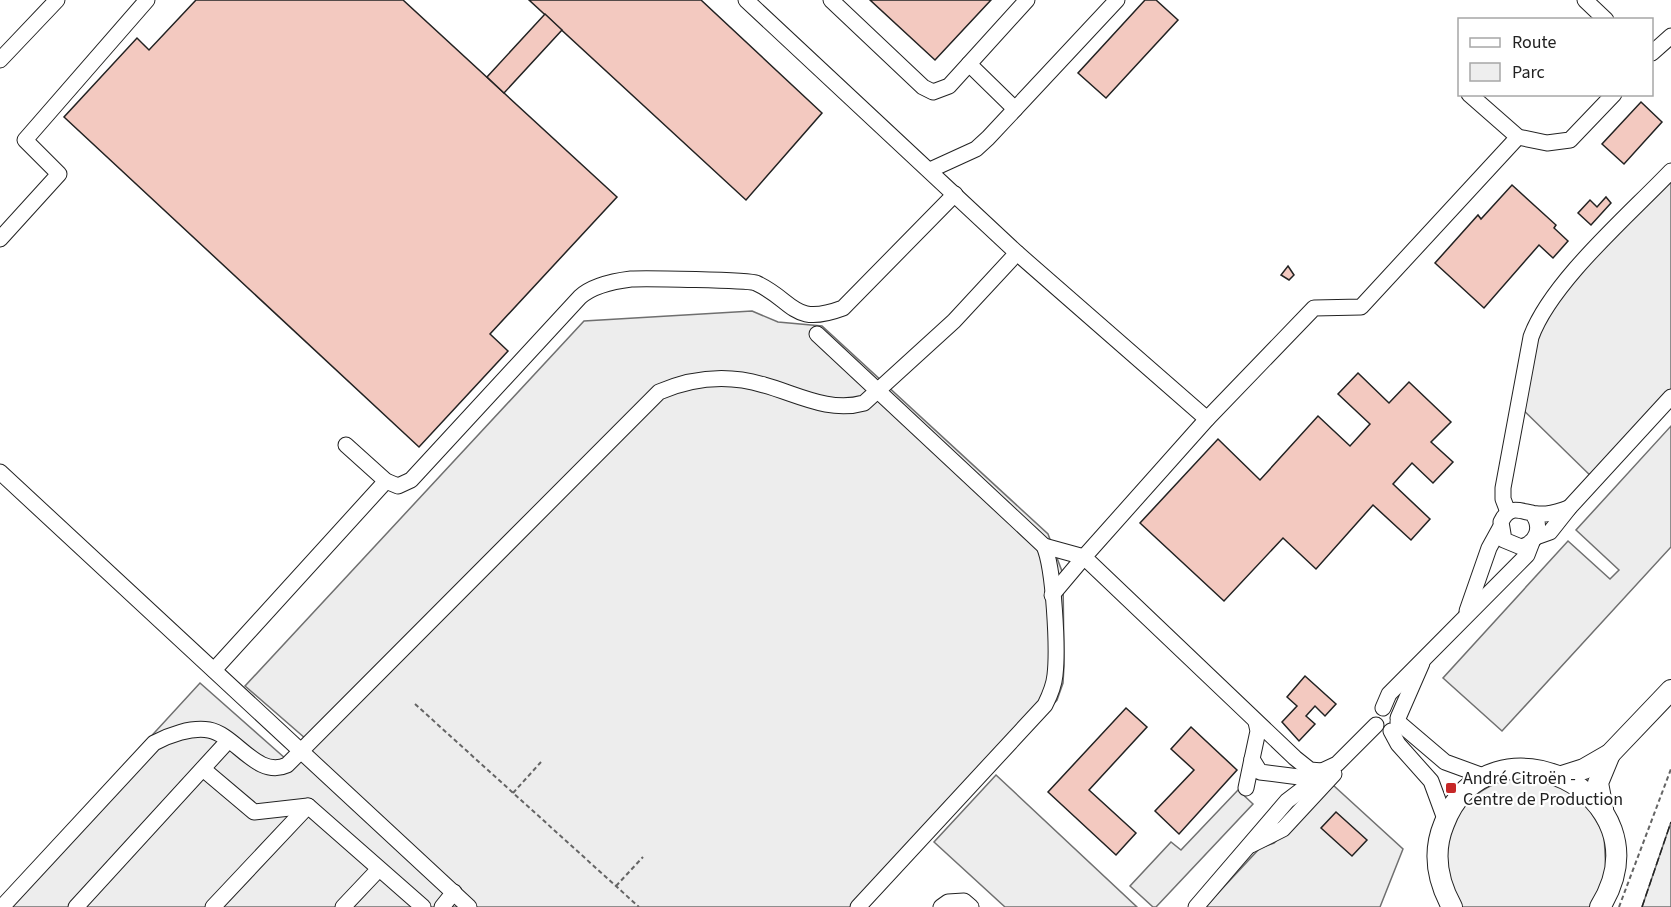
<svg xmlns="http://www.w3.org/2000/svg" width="1671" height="907" font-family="'Source Sans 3',sans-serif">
  <rect width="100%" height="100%" fill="#fff"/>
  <g fill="#eee" stroke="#6f6f6f" stroke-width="1.5">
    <path d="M1517 777 1554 781 1585 802 1604 834 1606 872 1591 907H1461C1456 896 1448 884 1446 872 1445 867 1446 859 1447 854 1449 811 1476 786 1517 777Z"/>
    <polygon points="1671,822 1671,907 1642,907"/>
  </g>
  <g fill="#ededed" stroke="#6f6f6f" stroke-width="1.5">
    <polygon points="1671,169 1671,405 1598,483 1515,402 1539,320"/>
    <polygon points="752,311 778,322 822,326 1048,534 1063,574 1064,666 1063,683 1057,700 868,907 0,907 0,901 200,683 286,759 306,739 245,686 584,321"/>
    <polygon points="1671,426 1671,547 1502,731 1443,678 1568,541 1610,579 1619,570 1576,530"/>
    <polygon points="996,775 1137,907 1005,907 934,842"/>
    <polygon points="1333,785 1403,849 1380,907 1205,907 1260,848 1274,843"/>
    <polygon points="1238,790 1253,804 1156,907 1153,907 1130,886 1171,842 1181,850"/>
  </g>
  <g fill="#f3c9c0" stroke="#222" stroke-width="1.5">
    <polygon points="196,0 403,0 617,197 490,334 508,351 419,447 64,117 137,38 149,50"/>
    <polygon points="529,0 701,0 822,113 746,200"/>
    <polygon points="870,0 991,0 935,60"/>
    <polygon points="1145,0 1156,0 1178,20 1106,98 1078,73"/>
    <polygon points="545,14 562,30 504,93 487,77"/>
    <polygon points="1641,102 1662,122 1624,164 1602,144"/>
    <polygon points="1512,185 1556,225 1554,228 1568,241 1553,258 1539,245 1484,308 1435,263 1478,215 1481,219"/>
    <polygon points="1606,197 1611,203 1591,225 1578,213 1590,200 1597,207"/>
    <polygon points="1288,266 1294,275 1289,280 1281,275"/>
    <polygon points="1358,373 1389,403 1409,382 1451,422 1431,442 1453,462 1433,483 1412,463 1393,484 1430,519 1411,540 1373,505 1316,569 1283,538 1224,601 1140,523 1218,439 1260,480 1318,416 1350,446 1370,424 1338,394"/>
    <polygon points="1305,676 1336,704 1325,716 1315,706 1306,716 1315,724 1299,741 1282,722 1297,706 1287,697"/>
    <polygon points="1126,708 1147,727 1089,790 1136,833 1116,855 1048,792"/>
    <polygon points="1191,727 1237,770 1179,834 1155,811 1194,770 1171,749"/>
    <polygon points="1336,812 1367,840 1352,856 1321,828"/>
  </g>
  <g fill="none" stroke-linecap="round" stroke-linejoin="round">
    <g stroke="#222" stroke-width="17">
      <g id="minor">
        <polyline points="746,0 1017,253 1207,419"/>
        <polyline points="831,0 923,87 933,92 949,86 1027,0"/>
        <polyline points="1585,0 1606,20"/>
        <polyline points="1652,53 1671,36"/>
        <polyline points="0,60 57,0"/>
        <polyline points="969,64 1015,109"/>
        <polyline points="1469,94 1518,137 1547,143 1570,140 1614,94"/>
        <polyline points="930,170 976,149 988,138 1117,0"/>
        <polyline points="0,239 59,174 25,140 147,0"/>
        <path d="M817 334 1044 546C1054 568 1058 649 1055 675 1054 686 1050 695 1045 705L858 907"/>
        <path d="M346 445 386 481 398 486 411 480 580 297C592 286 615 281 631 279 644 278 749 280 756 283 795 301 792 327 843 308L955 194"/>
        <polyline points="0,472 469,907"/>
        <path d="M1508 512 1503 499V488L1531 337C1551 282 1629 215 1671 171"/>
        <path d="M1532 513C1543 527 1537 543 1521 547L1504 540 1501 522C1511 501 1523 514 1539 514 1550 515 1559 511 1569 508"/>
        <polyline points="1536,537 1550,532 1569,508 1671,397"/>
        <polyline points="1044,546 1084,557 1052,595"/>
        <polyline points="1467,611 1489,548 1500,528"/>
        <polyline points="214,670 386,481"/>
        <polyline points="1383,708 1389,694 1527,555 1532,542"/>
        <polyline points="1398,718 1422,663"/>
        <polyline points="1256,722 1258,731 1252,759 1260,772 1307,778 1337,764 1376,725"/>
        <polyline points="1398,722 1445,762 1486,777"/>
        <polyline points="1391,731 1398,744 1431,781 1445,819"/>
        <polyline points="203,769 254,812 308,806 423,907"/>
        <polyline points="1322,771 1310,770 1295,758 1084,557 1207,419 1314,308 1361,307 1518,137"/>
        <polyline points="1246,788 1252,759"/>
        <polyline points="1251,845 1283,829 1334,774"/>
        <path d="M2 907 154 743C169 735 191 727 209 730 236 735 257 779 287 765L659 392C694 377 728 374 764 385 797 394 829 413 864 403L954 321 1017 253"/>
        <polyline points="76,907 228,741"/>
        <polyline points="213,907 308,806"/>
        <polyline points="343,907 378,870"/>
        <polyline points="442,907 454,892"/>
        <polyline points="941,907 948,902 964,901 971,907"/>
        <polyline points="1196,907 1287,801 1329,769"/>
      </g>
    </g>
    <g stroke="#222" stroke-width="22">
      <g id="major">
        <polyline points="1562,776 1584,769 1610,754 1671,690"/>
        <polyline points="1603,809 1598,783 1610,754"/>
        <path d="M1452 907C1437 880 1432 853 1444 824 1488 708 1671 793 1600 907"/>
      </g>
    </g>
    <g stroke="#646464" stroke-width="2" stroke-dasharray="4.5 3" stroke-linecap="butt">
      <polyline points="415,704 639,907"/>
      <polyline points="513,793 541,762"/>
      <polyline points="616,886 643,857"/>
      <polyline points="1619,907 1671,769"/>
    </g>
    <use href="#minor" stroke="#fff" stroke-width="15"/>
    <use href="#major" stroke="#fff" stroke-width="20"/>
    <polyline stroke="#222" stroke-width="1.5" stroke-dasharray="8 3" stroke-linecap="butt" points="1642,907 1671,822"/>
  </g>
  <rect fill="#c62828" stroke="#fff" stroke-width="2" x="1445" y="782" width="12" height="12" rx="3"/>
  <g text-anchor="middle" stroke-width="4.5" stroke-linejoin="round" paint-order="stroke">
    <g font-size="18" fill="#222" stroke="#fff" text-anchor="start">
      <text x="1463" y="784">André Citroën -<tspan x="1463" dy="21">Centre de Production</tspan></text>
    </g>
  </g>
  <rect x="1458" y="18" width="195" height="78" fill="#ffffff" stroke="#a7a7a7" stroke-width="1.5"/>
  <rect x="1470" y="38" width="30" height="9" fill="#ffffff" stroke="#a7a7a7" stroke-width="1.5"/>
  <text x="1512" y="48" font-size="18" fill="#222222">Route</text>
  <rect x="1470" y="63" width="30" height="18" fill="#eeeeee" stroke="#a7a7a7" stroke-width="1.5"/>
  <text x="1512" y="78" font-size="18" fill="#222222">Parc</text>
</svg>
